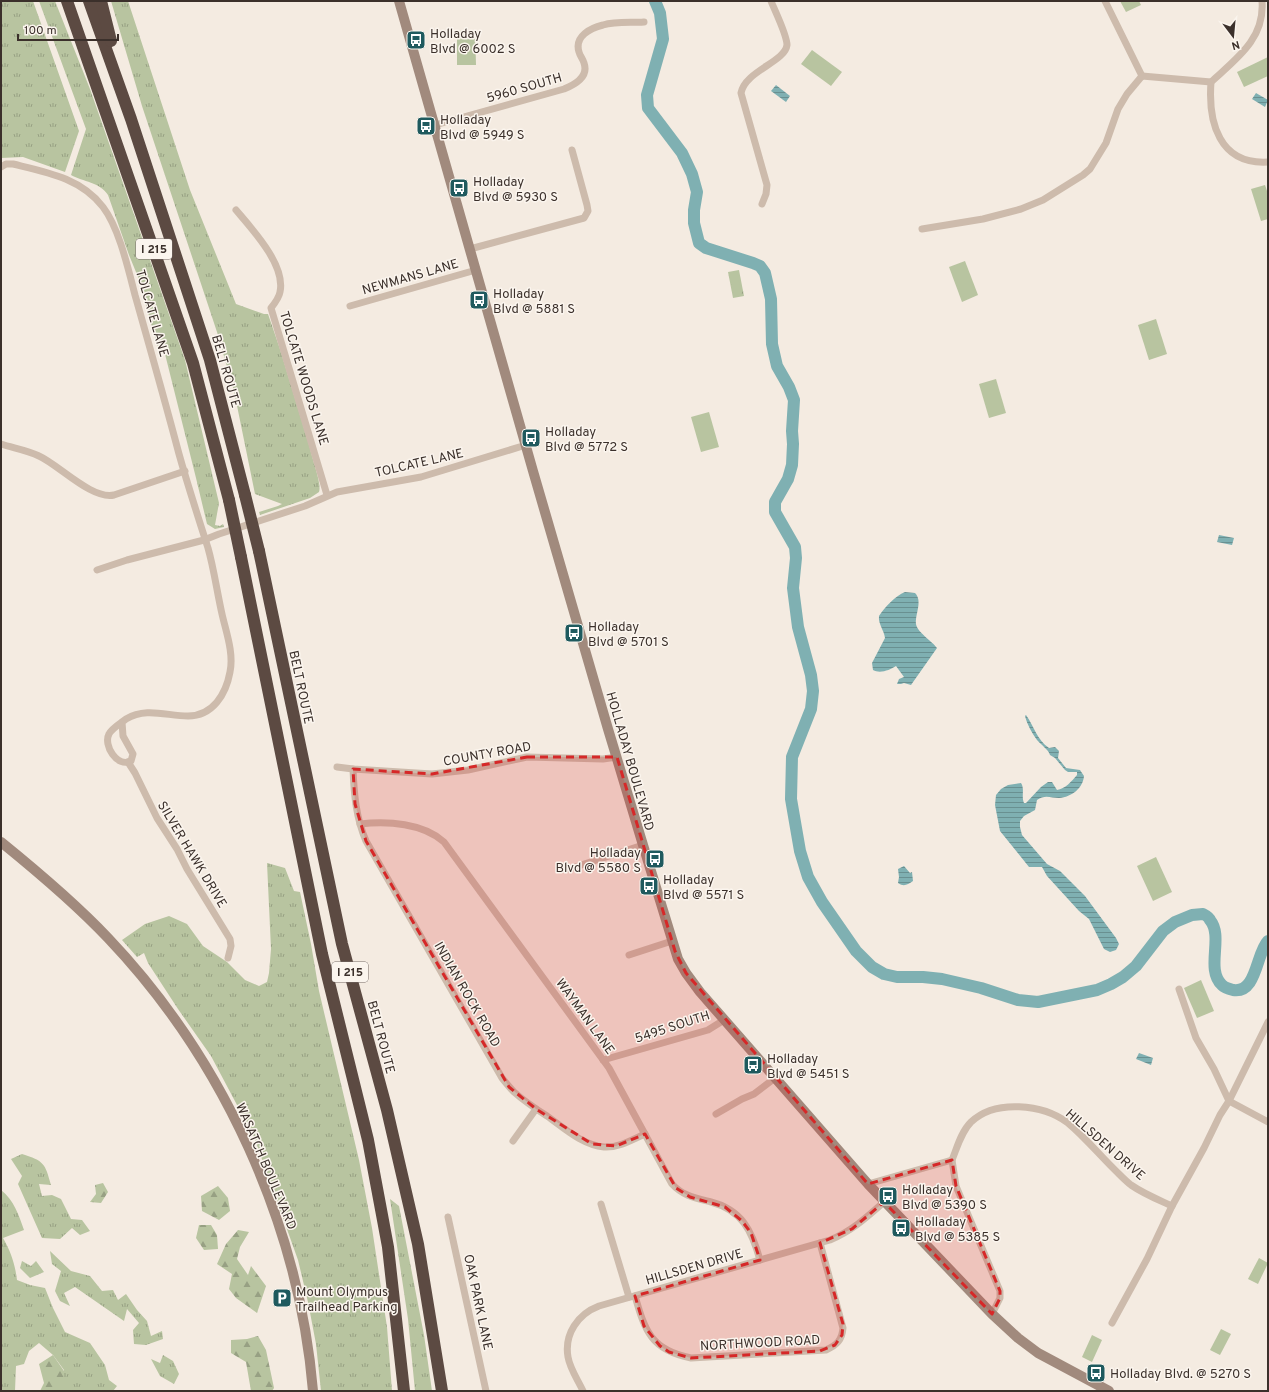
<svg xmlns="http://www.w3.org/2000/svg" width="1269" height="1392" font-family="Overpass,sans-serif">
  <defs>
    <pattern id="grass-tufts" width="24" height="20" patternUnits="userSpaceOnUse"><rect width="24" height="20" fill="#b8c4a0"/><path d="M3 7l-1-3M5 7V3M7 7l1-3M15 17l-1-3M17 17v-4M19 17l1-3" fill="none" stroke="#97a083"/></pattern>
    <pattern id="forest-firs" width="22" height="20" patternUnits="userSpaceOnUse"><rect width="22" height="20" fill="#b8c4a0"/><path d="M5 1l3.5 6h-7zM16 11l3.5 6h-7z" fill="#97a083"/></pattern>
    <pattern id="park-crowns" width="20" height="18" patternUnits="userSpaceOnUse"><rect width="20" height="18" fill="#b8c4a0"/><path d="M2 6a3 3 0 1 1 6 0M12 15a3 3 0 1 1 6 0" fill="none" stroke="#97a083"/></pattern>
    <pattern id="water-rules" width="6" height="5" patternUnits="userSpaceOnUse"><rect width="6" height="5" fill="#7fb0b2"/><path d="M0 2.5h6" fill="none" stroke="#699091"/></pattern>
  </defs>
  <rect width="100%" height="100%" fill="#f4ebe1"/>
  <g fill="url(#grass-tufts)">
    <polygon points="1,1 33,1 79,131 65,172 23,157 1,158"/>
    <path d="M39 1H55L90 89 185 360 219 503 215 525 220 526 223 524 224 527 215 529 207 524 196 478 164 350 159 351 138 277 129 255 108 195C100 182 83 182 71 175L86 129Z"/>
    <path d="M111 1H128L190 190 236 304 264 314H268L280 349 310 448C312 459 322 484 319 492L310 498 260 515 259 512 278 506 282 504 255 494 234 391 217 332 142 106Z"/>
    <polygon points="267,863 285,868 294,891 300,892 311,944 319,991 359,1160 372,1228 387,1327 392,1391 321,1391 316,1344 308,1302 298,1260 254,1137 211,1056 178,1009 148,963 144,953 137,957 122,940 145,924 169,916 187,924 203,946 227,962 245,980 259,986 267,982 269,973 271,949"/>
    <path d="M22 1154C44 1161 45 1163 51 1185L39 1184 42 1196 52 1195 61 1199 71 1219 82 1220 90 1231 80 1235 72 1228 60 1239 42 1238 18 1184 22 1176 11 1159Z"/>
    <path d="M1 1190C14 1200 19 1216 24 1230L3 1238C11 1252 15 1264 17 1280L30 1285 45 1288 53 1308 65 1332 90 1343 105 1365 109 1380 117 1386 113 1391H64V1370L53 1355 39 1343 29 1351 24 1364 16 1366 15 1391H1Z"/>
    <polygon points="390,1199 399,1206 424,1335 432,1391 415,1391 408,1319"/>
    <polygon points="50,1251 71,1271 90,1276 102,1291 113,1290 118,1300 126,1294 137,1310 147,1321 151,1336 162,1331 163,1339 146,1345 134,1344 133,1330 139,1323 127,1309 124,1321 75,1287 64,1293 70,1306 60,1301 55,1291 61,1271 52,1264"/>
    <polygon points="22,1261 31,1266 36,1261 44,1272 30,1278 20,1268"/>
    <polygon points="163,1355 173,1361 179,1374 174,1384 160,1376 151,1359 160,1363"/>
  </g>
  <g fill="url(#forest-firs)">
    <polygon points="103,1183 108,1192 101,1203 90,1202 96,1194 95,1185"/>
    <polygon points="218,1186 228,1198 230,1211 219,1220 202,1211 201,1196"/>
    <polygon points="199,1225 211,1225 217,1235 218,1249 204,1250 196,1238"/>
    <polygon points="238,1230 249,1232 240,1247 237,1259 248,1275 251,1266 266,1286 257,1313 236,1298 229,1289 232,1274 217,1264 226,1244"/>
    <polygon points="258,1336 266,1350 274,1388 272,1391 251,1391 246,1362 231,1353 231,1340 247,1339"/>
    <polygon points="53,1355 64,1371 64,1391 40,1391 44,1383 39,1364"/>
  </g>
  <polygon fill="url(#park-crowns)" points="739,270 744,296 733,298 728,272"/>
  <g fill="#b8c4a0">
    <polygon points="1120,1 1139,1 1141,5 1126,12"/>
    <polygon points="475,30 476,65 457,65 457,31"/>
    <polygon points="812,50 842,72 831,86 801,64"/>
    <polygon points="1268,57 1268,76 1244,87 1237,72"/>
    <polygon points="1265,185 1268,194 1268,219 1261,221 1251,189"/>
    <polygon points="965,261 978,295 962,302 949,267"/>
    <polygon points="737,272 742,295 734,297 729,273"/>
    <polygon points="1156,319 1167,354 1149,360 1138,325"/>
    <polygon points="996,379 1006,413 989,418 979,384"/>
    <polygon points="709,412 719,447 701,452 691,417"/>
    <polygon points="1156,857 1172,892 1153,901 1137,866"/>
    <polygon points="1201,980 1214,1011 1197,1018 1184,988"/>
    <polygon points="1259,1258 1268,1263 1258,1284 1248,1279"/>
    <polygon points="1221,1329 1231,1334 1220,1355 1210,1350"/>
    <polygon points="1092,1335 1102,1340 1092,1362 1082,1357"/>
  </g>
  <g fill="url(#water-rules)">
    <polygon points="776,85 790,96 786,102 771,91"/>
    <polygon points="1256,93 1268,100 1265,107 1252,99"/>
    <polygon points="1219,535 1234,538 1232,545 1217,542"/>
    <path d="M905 592 915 593C923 601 915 614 916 624 917 632 932 641 937 648L911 685 904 683 901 684H897L899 679 904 677 896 666C890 670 880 674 873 670L872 663 885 638C884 630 878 624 879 616 885 607 895 596 905 592Z"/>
    <path d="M1026 715C1034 726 1037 740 1049 748L1055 747 1059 751 1058 758 1066 768 1080 770 1084 776C1083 788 1072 797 1059 798 1051 798 1045 794 1037 800L1035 810 1024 816 1020 821V827L1022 835 1047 864 1060 871 1085 896 1116 938 1119 944 1116 950 1110 952 1104 949 1089 919 1079 911 1047 876 1042 867H1029L1000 831 995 805 996 795 1001 789 1008 785 1021 783C1025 789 1021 796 1024 803H1026L1041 787 1048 782H1052L1057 790C1065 789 1072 781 1077 775V772H1068L1065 770 1055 758 1050 755C1048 749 1041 745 1037 740 1032 733 1027 724 1025 716Z"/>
    <path d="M904 866 910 873 912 872 913 881C907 885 904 887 898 883L899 877 898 869Z"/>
    <polygon points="1139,1053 1153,1058 1151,1065 1136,1059"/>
  </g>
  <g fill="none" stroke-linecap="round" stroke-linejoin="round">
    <path stroke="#7fb0b2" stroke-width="12" d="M655 1 660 13 663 39 647 95 648 108 682 153 692 174 697 192 694 210V223L699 243 706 248 753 263 760 266 765 273 771 299 772 344 777 366 789 387 794 400 792 431 793 444 792 465 788 479 775 502V512L795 547 796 558 793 588 798 627 811 675 813 691 811 709 792 757 791 799 800 851 808 877 822 902 856 951 872 967 884 974 897 977H923L942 979 981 988 1018 1000 1038 1002 1097 990 1111 984 1123 977 1136 966 1163 931 1175 922 1192 915 1203 914C1205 915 1209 917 1210 920 1224 937 1205 969 1222 985 1225 988 1229 989 1233 990 1257 994 1256 953 1268 941"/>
    <g stroke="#cdbbac" stroke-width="7">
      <polyline points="1105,1 1142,76"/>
      <path d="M1142 76 1211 82C1236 59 1265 39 1262 1"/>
      <path d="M1211 82C1208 122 1219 165 1268 162"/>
      <path d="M435 125 564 89C574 85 589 77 584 63 583 59 580 56 579 52 574 36 591 28 603 25 616 21 631 23 644 22"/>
      <path d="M1 167 6 164H13C46 172 81 178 103 207 119 228 128 268 135 295 150 348 165 401 179 454 188 486 198 517 208 548 214 569 217 592 222 614 226 632 234 653 230 672 226 694 213 716 188 716 167 716 146 707 126 719 121 723 112 728 109 734 103 745 117 768 131 761L133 754 123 736 122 722"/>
      <path d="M762 204 766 194 767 185 741 93C745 71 785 62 787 45 787 35 775 11 771 1"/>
      <path d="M236 210C252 229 286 265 280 292 279 298 275 303 271 308L327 495"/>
      <polyline points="922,229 983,219 1021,209 1043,200 1083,175 1090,169 1106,143 1118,109 1127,94 1142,76"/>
      <polyline points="470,249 584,218 588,211 587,205 572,150"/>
      <polyline points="350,306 476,270"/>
      <path d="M1 444C13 448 27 450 39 456 59 465 92 500 114 495L185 471"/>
      <polyline points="97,570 127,560 204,540 219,534 305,506 337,492 421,477 526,445"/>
      <polyline points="128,762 135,773 157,818 177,849 187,869 230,939 231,946 228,958"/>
      <polyline points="337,767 353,769 432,774 468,770 527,757 603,759 617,757"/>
      <path d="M353 769C354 794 356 818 366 841L502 1078C506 1083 510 1088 514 1092 524 1101 536 1109 547 1116 564 1128 582 1145 604 1147 618 1148 632 1140 645 1134"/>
      <path d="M360 824C388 821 423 823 444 842L609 1068 672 1184C683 1196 695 1198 711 1202 742 1210 752 1231 760 1260"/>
      <polyline points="569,869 643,845"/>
      <polyline points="629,955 672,941"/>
      <polyline points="1179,989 1196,1038 1214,1069 1229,1101 1268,1122"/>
      <polyline points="603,1060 708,1030 724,1020"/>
      <polyline points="716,1114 742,1099 754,1094 775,1078"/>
      <polyline points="513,1141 536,1109"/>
      <polyline points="952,1160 956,1186 1000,1291 1000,1298 992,1314"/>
      <path d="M868 1184 952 1160C957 1148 961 1132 971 1122 995 1099 1043 1104 1068 1123 1086 1138 1101 1157 1118 1173 1122 1177 1127 1182 1131 1185 1144 1194 1159 1200 1172 1206"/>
      <polyline points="601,1204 629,1297"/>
      <polyline points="448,1217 486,1391"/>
      <path d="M635 1296C645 1331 651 1350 691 1358L826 1350C837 1345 842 1340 843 1328L820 1243"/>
      <polyline points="1112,1323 1147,1259 1172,1206 1204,1148 1220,1115 1229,1101 1268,1022"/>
      <path d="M583 1391C578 1380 570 1369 568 1357 564 1334 578 1314 599 1306L830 1240C852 1231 867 1217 884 1202"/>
    </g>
    <g stroke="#a18a7d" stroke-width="10">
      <polyline points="399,1 533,471 608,729 643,845 678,959 686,973 700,992 868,1184 992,1314 1018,1338 1038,1353 1109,1391"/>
      <path d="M1 842C38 872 75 903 108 938 223 1059 299 1224 313 1391"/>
    </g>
    <g stroke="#5c4a42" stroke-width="12">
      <polyline points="67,1 193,363 229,500"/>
      <polyline points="89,1 131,119 210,360 245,495"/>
      <polyline points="101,1 111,41"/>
      <polyline points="259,551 342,944 387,1110 418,1244 442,1391"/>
      <polyline points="241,557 322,954 368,1140 388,1247 404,1391"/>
    </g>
    <g stroke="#5c4a42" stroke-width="12">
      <polyline points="245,495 259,551"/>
      <polyline points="229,500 241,557"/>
    </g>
  </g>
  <path fill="#d62828" fill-opacity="0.2" stroke="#d62828" stroke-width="3" stroke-dasharray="8 5" stroke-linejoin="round" d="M527 757H617L675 951 686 973 868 1184 952 1160 956 1186 1000 1291V1298L992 1314 884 1202 852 1229 820 1243 843 1324 842 1335 835 1345 820 1351 691 1358 669 1352 660 1346 644 1326 635 1296 760 1260 751 1233 742 1221 725 1207 690 1197 676 1188 645 1134 616 1146 592 1144 536 1109 509 1087 366 841 355 804 353 769 432 774Z"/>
  <defs>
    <g id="bus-square" transform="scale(1)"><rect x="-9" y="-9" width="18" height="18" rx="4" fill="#1f5a5e" stroke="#fbf5ee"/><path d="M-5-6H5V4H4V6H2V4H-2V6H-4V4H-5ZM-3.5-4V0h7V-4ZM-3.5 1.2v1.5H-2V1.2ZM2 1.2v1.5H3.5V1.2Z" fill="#fff"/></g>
    <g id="parking-square" transform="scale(1)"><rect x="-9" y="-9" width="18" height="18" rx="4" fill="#1f5a5e" stroke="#fbf5ee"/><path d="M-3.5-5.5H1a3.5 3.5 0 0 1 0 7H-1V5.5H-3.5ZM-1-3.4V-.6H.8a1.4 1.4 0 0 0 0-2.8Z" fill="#fff"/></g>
  </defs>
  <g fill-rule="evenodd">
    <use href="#bus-square" x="416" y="40"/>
    <use href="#bus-square" x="426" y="126"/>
    <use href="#bus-square" x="459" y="188"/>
    <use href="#bus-square" x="479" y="300"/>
    <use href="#bus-square" x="531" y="438"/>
    <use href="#bus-square" x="574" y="633"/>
    <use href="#bus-square" x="655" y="859"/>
    <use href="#bus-square" x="649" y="886"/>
    <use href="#bus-square" x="753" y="1065"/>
    <use href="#bus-square" x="888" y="1196"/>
    <use href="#bus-square" x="901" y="1228"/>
    <use href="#parking-square" x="282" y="1298"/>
    <use href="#bus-square" x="1096" y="1373"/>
  </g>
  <g text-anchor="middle" stroke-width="3" stroke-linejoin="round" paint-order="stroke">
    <g fill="#fbf5ee" stroke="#756b66" stroke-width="1">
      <rect x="136" y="239" width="36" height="20" rx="3"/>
      <rect x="332" y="962" width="36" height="20" rx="3"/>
    </g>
    <g font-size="12" font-weight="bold" fill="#3b302b">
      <text x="154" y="253">I 215</text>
      <text x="350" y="976">I 215</text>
    </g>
    <g font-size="13" fill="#3b302b" stroke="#fbf5ee" text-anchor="start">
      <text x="430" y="38">Holladay<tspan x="430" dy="15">Blvd @ 6002 S</tspan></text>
      <text x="440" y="124">Holladay<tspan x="440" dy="15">Blvd @ 5949 S</tspan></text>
      <text x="473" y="186">Holladay<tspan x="473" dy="15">Blvd @ 5930 S</tspan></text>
      <text x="493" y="298">Holladay<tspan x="493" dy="15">Blvd @ 5881 S</tspan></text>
      <text x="545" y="436">Holladay<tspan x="545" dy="15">Blvd @ 5772 S</tspan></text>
      <text x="588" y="631">Holladay<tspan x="588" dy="15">Blvd @ 5701 S</tspan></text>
      <text x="641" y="857" text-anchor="end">Holladay<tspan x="641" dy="15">Blvd @ 5580 S</tspan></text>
      <text x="663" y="884">Holladay<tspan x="663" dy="15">Blvd @ 5571 S</tspan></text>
      <text x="767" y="1063">Holladay<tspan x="767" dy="15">Blvd @ 5451 S</tspan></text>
      <text x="902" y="1194">Holladay<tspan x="902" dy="15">Blvd @ 5390 S</tspan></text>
      <text x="915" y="1226">Holladay<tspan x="915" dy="15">Blvd @ 5385 S</tspan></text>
      <text x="296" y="1296">Mount Olympus<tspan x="296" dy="15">Trailhead Parking</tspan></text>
      <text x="1110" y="1378">Holladay Blvd. @ 5270 S</text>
    </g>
    <g font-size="13" fill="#3b302b" stroke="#fbf5ee">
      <text transform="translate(524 87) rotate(-16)" y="5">5960 SOUTH</text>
      <text transform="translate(410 276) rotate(-16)" y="5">NEWMANS LANE</text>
      <text transform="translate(153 313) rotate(74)" y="5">TOLCATE LANE</text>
      <text transform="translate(227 371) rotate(74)" y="5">BELT ROUTE</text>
      <text transform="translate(305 378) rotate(73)" y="5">TOLCATE WOODS LANE</text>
      <text transform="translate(419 462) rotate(-13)" y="5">TOLCATE LANE</text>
      <text transform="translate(302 687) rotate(78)" y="5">BELT ROUTE</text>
      <text transform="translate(487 753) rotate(-10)" y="5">COUNTY ROAD</text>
      <text transform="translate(631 761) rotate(74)" y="5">HOLLADAY BOULEVARD</text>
      <text transform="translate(193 854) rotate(59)" y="5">SILVER HAWK DRIVE</text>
      <text transform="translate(468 994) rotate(60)" y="5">INDIAN ROCK ROAD</text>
      <text transform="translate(586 1016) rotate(54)" y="5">WAYMAN LANE</text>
      <text transform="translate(672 1026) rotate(-18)" y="5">5495 SOUTH</text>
      <text transform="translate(382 1037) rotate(75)" y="5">BELT ROUTE</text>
      <text transform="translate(1106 1144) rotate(41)" y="5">HILLSDEN DRIVE</text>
      <text transform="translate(267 1166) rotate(67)" y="5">WASATCH BOULEVARD</text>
      <text transform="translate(694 1266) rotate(-16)" y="5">HILLSDEN DRIVE</text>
      <text transform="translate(479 1302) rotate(78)" y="5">OAK PARK LANE</text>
      <text transform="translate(760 1342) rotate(-3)" y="5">NORTHWOOD ROAD</text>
    </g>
  </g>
  <rect width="1269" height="1392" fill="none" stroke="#3b302b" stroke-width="4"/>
  <g transform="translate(1233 36) rotate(164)" stroke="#fbf5ee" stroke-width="3" paint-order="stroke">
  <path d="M0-3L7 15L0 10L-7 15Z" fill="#3b302b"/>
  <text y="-6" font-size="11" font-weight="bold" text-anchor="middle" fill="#3b302b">N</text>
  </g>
  <path d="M18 34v6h100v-6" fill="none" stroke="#3b302b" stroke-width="2"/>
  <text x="24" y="34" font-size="12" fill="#3b302b" stroke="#fbf5ee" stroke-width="3" paint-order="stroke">100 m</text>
</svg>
